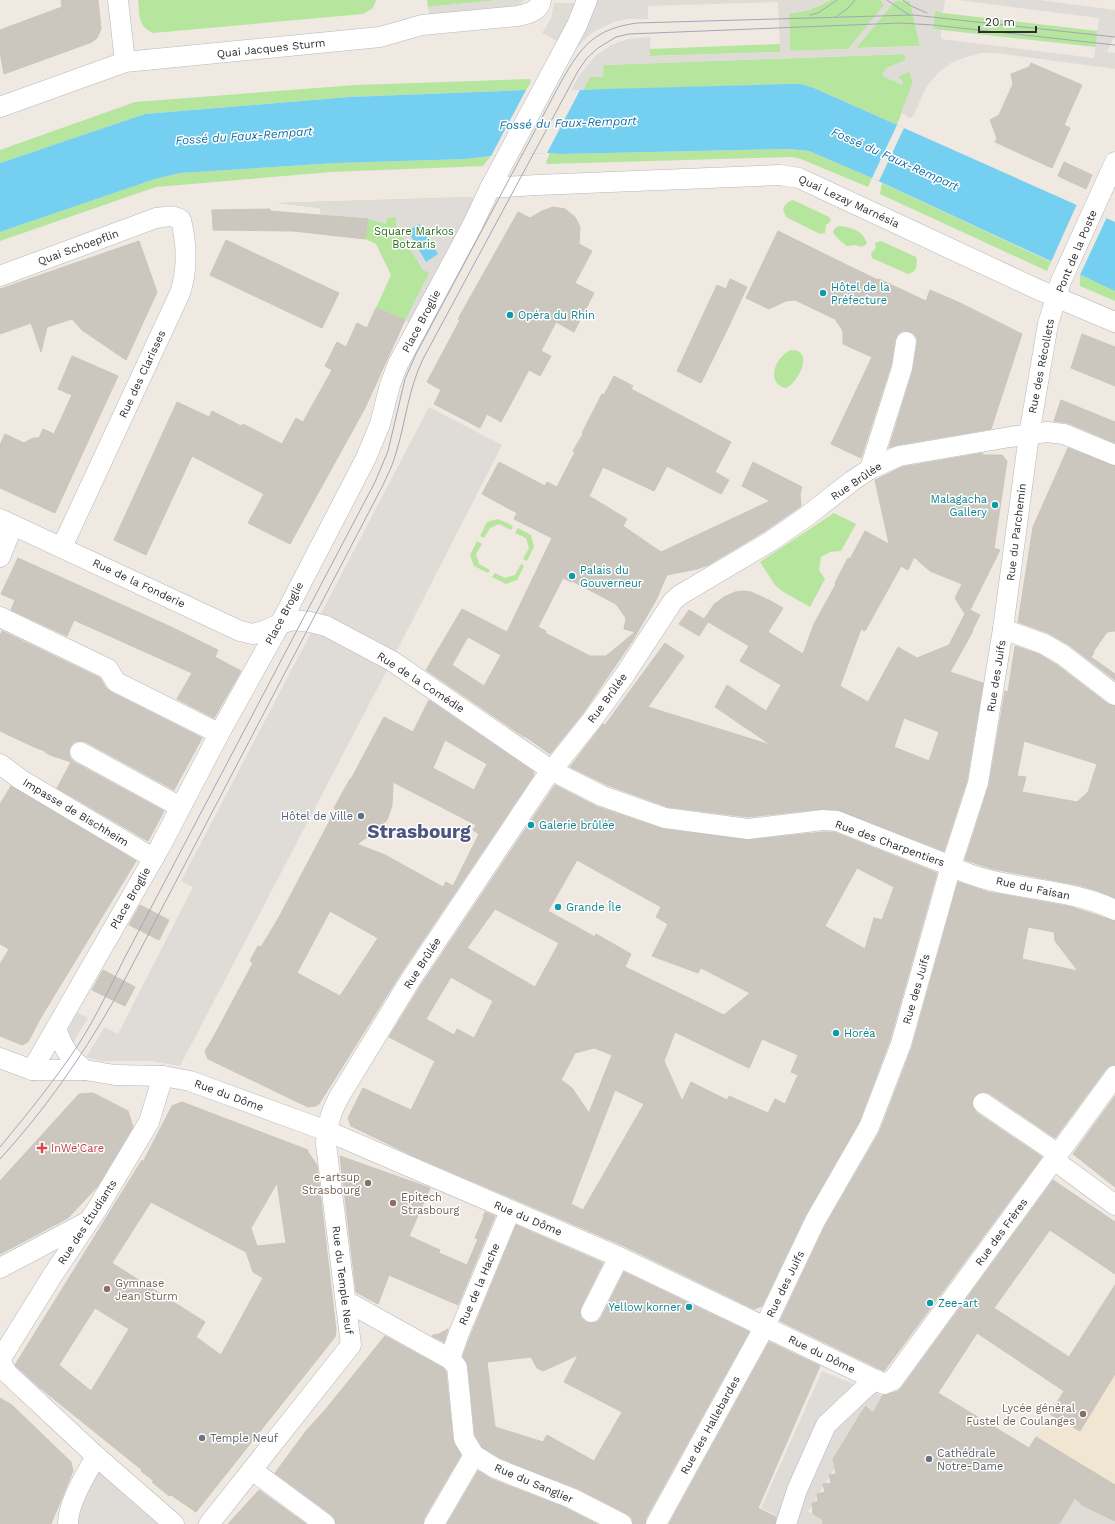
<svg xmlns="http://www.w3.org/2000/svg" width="1115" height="1524" font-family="'Work Sans',sans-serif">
  <rect width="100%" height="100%" fill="#efe9e1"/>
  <polygon fill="#f0e6d1" points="1115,1309 1115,1521 1075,1499 1036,1437"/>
  <g fill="#b6e59e">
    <path d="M138 0H376L373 8 363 14 153 33C137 25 140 16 138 0Z"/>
    <polygon points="427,0 499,0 428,7"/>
    <path d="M830 0H880L885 5 848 49 790 51 789 13C804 12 817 8 830 0Z"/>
    <polygon points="895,1 910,1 920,46 856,48"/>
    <polygon points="935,10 943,13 1098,31 1096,47 933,29"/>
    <polygon points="780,44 780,52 650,56 650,49"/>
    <polygon points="904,54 906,60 885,69 898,78 899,76 909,71 913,82 897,125 814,88 801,84 583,90 590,77 603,65"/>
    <polygon points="530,79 531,82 526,90 349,97 145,114 0,163 0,150 135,102 356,85"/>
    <polygon points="789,149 809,151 872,178 868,187 801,159 792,157 547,164 546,162 550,153 560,154"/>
    <polygon points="491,156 483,166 331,172 156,187 0,241 0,232 155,179 180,173 337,163 466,159"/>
    <polygon points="882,183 1051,262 1047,271 880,194"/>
    <polygon points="471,197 412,323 376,308 391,275 376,244 365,239 367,219 321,214 320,208 277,203"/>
    <path d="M793 200 829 217 831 221 826 225 825 233 820 234 786 217 783 209C785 205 788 201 793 200Z"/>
    <path d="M839 226C851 227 864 231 867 244L861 247 855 245 847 246C842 242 836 238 833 232L835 228Z"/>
    <path d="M881 241 916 257C918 265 917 272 908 274L872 258 871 253 876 248 875 243Z"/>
    <polygon points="1080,275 1115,291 1115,301 1080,286"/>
    <path d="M791 350C814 349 800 381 786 388 765 384 775 356 791 350Z"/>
    <polygon points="834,513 856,524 841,551 830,552 821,557 819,570 825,579 810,607 782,591 775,585 760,562"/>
    <polygon points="498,519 513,526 511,530 499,524 490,528 484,538 480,536 487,522"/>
    <polygon points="518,528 531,535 534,547 527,561 523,559 529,548 526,538 515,533"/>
    <polygon points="477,541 482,544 476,554 479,564 490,570 488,573 474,566 470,555"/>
    <polygon points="521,564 524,566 517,580 506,584 492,577 495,573 505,578 515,575"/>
  </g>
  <g fill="#dfdcd8" fill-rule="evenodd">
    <polygon points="499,0 524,0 514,9 430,18 428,7"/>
    <path d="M598 0H830L809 10 789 14 790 51 848 49 884 5 880 0H865H945L943 13 935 11 933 29 941 30V39L1094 58 1099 18 958 0H1039L1115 10V35L1107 52 1115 53V69L996 53H981L966 57 951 63 938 73 927 86 913 116 910 118 902 113V110L913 82 909 71 899 76 898 78 903 80 902 85 882 76 885 69 906 60 904 54 604 65 603 77H590L583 90H571L581 73 595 56 611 45 628 39 650 37V56L780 52 778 2 648 6V19H628L614 22 593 32 584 40 572 54ZM895 1H910L920 46 856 48Z"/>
    <polygon points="554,3 576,3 560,43 542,33 551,18"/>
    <polygon points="471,197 474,199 412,323 405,320 429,273 423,270 396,227 396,217 387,218 386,224 368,219 321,214 320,208 277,203"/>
    <polygon points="429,407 502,445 386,672 180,1066 152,1061 101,1061 86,1057 105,1027 118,1034 193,887 181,881"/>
    <polygon points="77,1012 88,1018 71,1046 67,1032"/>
    <polygon points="822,1371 883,1396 873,1413 867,1406 864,1408 836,1453 842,1456 809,1510 807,1510 808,1512 810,1512 825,1521 823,1524 769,1524 775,1515 761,1508"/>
    <polygon points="96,1456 174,1524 68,1524"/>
    <polygon points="1075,1498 1077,1500 1115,1521 1115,1524 1059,1524"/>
  </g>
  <g fill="#75cff0">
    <polygon points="787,84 801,84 814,88 1115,222 1115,291 872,178 809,151 789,149 560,154 547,153 491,156 466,159 337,163 180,173 155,179 0,232 0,163 145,114 349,97 526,90 583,90 604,89"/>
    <polygon points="419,224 438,254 426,262 408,231"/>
  </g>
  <g fill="#efe9e1">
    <polygon points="526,90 580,90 547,153 491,156"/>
    <polygon points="897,125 904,128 879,181 872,178"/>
    <polygon points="1077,204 1107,217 1080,275 1051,262"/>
  </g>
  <g fill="#cbc7bf" stroke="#cbc5ba" fill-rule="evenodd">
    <polygon points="61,0 98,0 101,29 97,38 92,42 4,74 0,52 0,30 62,7"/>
    <polygon points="1031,63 1082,85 1064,125 1070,128 1052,168 995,142 997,138 990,120 999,115 1013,84 1011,74 1029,67"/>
    <polygon points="1064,162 1092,175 1086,189 1058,176"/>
    <polygon points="553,207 565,209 575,217 580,227 579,244 592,251 575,283 594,293 574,332 556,322 541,351 551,356 540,376 529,370 501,422 487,414 480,428 434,404 441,390 427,382 460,320 458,319 518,212 530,218 542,211"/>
    <polygon points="270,209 270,211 368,219 365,239 293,231 213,230 212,210"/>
    <polygon points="778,231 853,268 878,280 879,279 926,301 930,290 958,302 1022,334 991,429 897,445 889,448 913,370 917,344 917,338 913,333 907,331 902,331 897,335 895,340 891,365 861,458 831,444 872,357 843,344 843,331 835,319 795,300 786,301 769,309 746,298"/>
    <polygon points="226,240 339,293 322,328 210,275"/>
    <polygon points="139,241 157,292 126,360 82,330 72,319 47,327 41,352 31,323 0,334 0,289"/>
    <polygon points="730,279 747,287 727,330 701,383 677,371 717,285 726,289"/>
    <polygon points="376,308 405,320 365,408 290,544 248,523 264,494 192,456 146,555 114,540 177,402 209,417 212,411 241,426 243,424 282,444 296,418 303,422 332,370 325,366 337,342 346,347 357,323 367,328"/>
    <polygon points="1082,334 1115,347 1115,386 1071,368"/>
    <polygon points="72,356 118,376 55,513 0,488 0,445 5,434 24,443 33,438 39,438 43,429 54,434 72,395 58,389"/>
    <path d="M614 376 633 386 631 389 731 442 715 472 729 480 721 494 667 466 654 491 603 467 589 496 627 519 623 526 661 552 770 501 742 486 753 462 802 487 800 494 801 506 765 531 708 565 697 569 667 575 656 600 633 640 583 713 550 754 523 735 524 737 426 670 462 609 507 632 552 538 514 519 517 513 482 494 499 462 545 486 547 482 557 487 575 452 573 451 583 434 582 433 602 394 604 395ZM563 578 571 582 572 581 616 604 626 618 624 629 635 632 606 656H590L545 633 546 631 538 627ZM468 637 501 655 484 686 452 665Z"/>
    <polygon points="1061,400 1115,422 1115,443 1068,423 1054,421"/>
    <polygon points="1068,448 1115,466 1115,631 1107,632 1093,652 1094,653 1091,657 1115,674 1115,680 1069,645 1048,633 1018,622 1033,527"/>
    <path d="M983 453 982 455H1002L1007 461 994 548 1000 550 970 610 980 615 972 631H973L950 672 983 683 967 780 944 851 838 810 822 809 748 817 668 807 607 785 570 767 603 724 605 725 665 643 684 656 648 707 771 745 715 707 727 685 766 711 781 685 740 661 749 646 705 620 708 622 699 636 679 624 689 610 704 619 715 603H716L724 597 735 592 743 591 751 592 771 601 783 608 768 632 803 654 814 624 836 584 835 583 848 558 850 559 865 531 889 544 875 480 902 467ZM914 557 930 571 962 584 955 598 965 614 949 645 944 647 917 658 898 647 868 702 840 686 861 629 865 631 901 566 908 570ZM904 718 939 732 929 761 894 747Z"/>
    <polygon points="18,558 169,626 218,650 215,657 241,671 214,718 177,699 192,673 74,620 67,636 11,610 15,600 1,594"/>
    <polygon points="2,631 100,678 106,688 111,692 202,738 174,790 86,742 80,741 74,742 70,747 69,753 70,758 74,762 164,811 148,841 57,788 71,762 50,755 45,752 45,751 34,747 0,731 0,636"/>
    <path d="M1015 646 1039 654 1057 665 1108 704 1115 706V898L1099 891 1078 885 993 869 965 860 989 785 1005 691 1008 692ZM1024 741 1097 764 1088 792 1077 802 1022 792 1026 777 1017 776Z"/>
    <path d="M429 700 533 771 534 775 401 973 319 1104 316 1106 308 1107 208 1059 205 1051 213 1038 253 963 250 961 258 946 261 947 278 919 336 809 334 808 350 779H351L384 717 413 732ZM445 740 487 764 474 790 433 768ZM393 782 476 825 473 830 479 834 453 886 446 882 443 887 385 855 357 844 381 828 388 818 392 805ZM330 911 378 938 340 996 297 973Z"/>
    <path d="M555 785 598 807 663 829 747 840 823 832H834L937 873 890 1040 859 1122 805 1216 762 1306 754 1309 624 1246 413 1156 351 1126 348 1118 363 1088 411 1110 435 1061 389 1037 421 985ZM577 860 661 907 656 917 668 924 652 956 698 973 701 968 750 993 724 1015 625 967 631 954 596 934 595 937 548 911ZM857 868 894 887 882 920 874 918 865 949 825 926ZM495 909 559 943 535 987 467 948ZM451 977 493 1001 474 1038 457 1029 454 1035 426 1019ZM675 1032 749 1068 762 1039 798 1055 791 1072 798 1075 785 1104 775 1099 768 1113 729 1096 727 1100 691 1082 682 1101 664 1061ZM594 1048 612 1055 589 1113 572 1088 561 1080 575 1053ZM615 1090 644 1104 583 1210 571 1204Z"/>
    <polygon points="11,786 136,861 40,1019 28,1042 22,1045 0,1036 0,964 9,949 0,944 0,804"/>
    <path d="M958 882 988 892 1072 907 1115 921V1065L1110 1066 1106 1069 1055 1138 989 1093 983 1092 978 1093 974 1096 972 1103 973 1108 977 1113 1042 1157 884 1371 780 1321 825 1226 880 1131 912 1047ZM1028 927 1054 932 1055 941 1078 971 1022 959Z"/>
    <polygon points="140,905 169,920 159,940 129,925"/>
    <polygon points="103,970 135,987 125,1006 92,990"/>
    <polygon points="93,1093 128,1111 133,1127 97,1187 68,1218 0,1254 0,1181 79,1094"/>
    <polygon points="1115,1096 1115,1187 1073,1154"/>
    <path d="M182 1102 308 1150V1152L317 1165 336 1330 335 1337 196 1512 171 1495 169 1496 152 1482 154 1481 141 1471 142 1470 39 1387 15 1365 142 1160 143 1162 172 1106ZM277 1183 286 1243 257 1246 251 1228ZM151 1202 246 1252 253 1272 263 1278 221 1355 196 1337 205 1322 112 1263ZM95 1308 129 1329 91 1391 59 1365Z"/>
    <polygon points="340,1156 430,1188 409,1236 440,1250 439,1253 467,1265 478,1239 475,1238 484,1217 483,1216 485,1212 495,1216 458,1305 389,1275 378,1304 356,1292"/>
    <polygon points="1053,1180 1115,1222 1115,1274 1050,1230 994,1308 1069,1357 1115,1285 1115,1374 1080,1431 1050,1414 1064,1391 977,1333 938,1393 1029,1448 1036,1437 1115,1485 1115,1521 1082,1505 1075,1498 1059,1524 823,1524 822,1519 813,1514 812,1503 818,1501 817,1494 825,1492 823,1484 831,1483 829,1475 836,1474 833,1459 861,1413 866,1406 873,1413 883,1395 898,1391 902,1387"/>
    <path d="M516 1225 603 1263 581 1307 580 1313 581 1318 586 1322 592 1323 597 1322 601 1318 624 1272 749 1332 646 1518 645 1524H633L632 1518 627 1514 576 1488 500 1458 482 1447 475 1435 468 1366 463 1356 470 1337ZM578 1355 564 1382 622 1412 594 1461 547 1435 543 1442 495 1427 487 1362 531 1357 537 1368 543 1371Z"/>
    <polygon points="448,1329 444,1342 432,1336 433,1335 439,1334"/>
    <polygon points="385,1336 443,1368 446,1372 453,1440 461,1455 424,1518 423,1524 336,1524 335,1519 332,1515 275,1473 306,1431 325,1410"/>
    <polygon points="769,1342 820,1366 758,1508 776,1517 775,1524 669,1524"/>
    <polygon points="0,1398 12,1405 71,1462 73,1471 51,1524 0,1524"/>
    <polygon points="478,1471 491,1479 566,1508 597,1524 447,1524"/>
    <polygon points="259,1490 306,1524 228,1524"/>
  </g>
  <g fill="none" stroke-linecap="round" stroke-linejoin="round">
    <g stroke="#b4b7c1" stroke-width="21">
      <g id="minor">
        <polyline points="118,0 125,62"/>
        <path d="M0 107 125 62 380 37 422 25 518 16C527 14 540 11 541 0"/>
        <polyline points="490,188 537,185 780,175 799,178 1039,290 1115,322"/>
        <path d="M0 276 156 218C165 217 173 214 181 220 187 245 188 269 180 293L62 547"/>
        <polyline points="870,469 902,368 906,342"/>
        <path d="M0 519 240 631 253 634 264 631 280 624 294 620 310 622 326 626 392 661 551 770 602 796 665 818 748 829 823 820 837 821 951 866C1000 892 1065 885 1115 910"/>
        <polyline points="0,557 13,525"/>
        <polyline points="0,617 108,669 116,682 212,730"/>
        <polyline points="1003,629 1044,644 1063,655 1115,695"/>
        <polyline points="80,752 173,803"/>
        <polyline points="0,764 20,779 153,858"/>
        <path d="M56 1028C62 1045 69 1059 85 1070"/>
        <polyline points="0,1058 32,1070 85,1070 115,1075 163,1076 190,1081 327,1131 619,1257 884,1384 893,1380 1115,1076"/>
        <polyline points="32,1070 160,847 219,734 280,624 366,458 380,424 390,385 398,364 472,226 490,188 577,25 587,0"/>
        <polyline points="983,1103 1058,1154"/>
        <polyline points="1054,1160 1115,1205"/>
        <polyline points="0,1268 87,1222"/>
        <polyline points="346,1301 450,1359 457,1367 464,1439 474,1455 495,1468 571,1498 622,1524"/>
        <polyline points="591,1312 619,1257"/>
        <polyline points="450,1359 459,1333 510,1211"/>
        <polyline points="1,1363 3,1355 54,1273 97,1209 149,1122 163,1076"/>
        <polyline points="1,1363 7,1373 96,1456 174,1524"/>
        <polyline points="252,1470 325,1524"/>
        <path d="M68 1524C68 1502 86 1475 96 1456"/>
        <path d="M209 1524 351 1345 326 1144C327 1126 330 1114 339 1097L411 979 544 780 592 720 624 676 673 601 680 595 771 541 807 516 852 481 870 469 899 456 1010 437 1047 432 1064 434 1115 455"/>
        <polyline points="434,1524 474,1455"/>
        <polyline points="656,1524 765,1326 815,1221 869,1127 901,1044 951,866 978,783 1003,629 1029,435 1048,324 1061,281 1115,162"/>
        <polyline points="786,1524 797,1490 826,1425 865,1388 876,1380"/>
      </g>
    </g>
    <use href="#minor" stroke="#fff" stroke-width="20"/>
    <g stroke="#a3a6b8" stroke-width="1">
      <polyline points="887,0 909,15"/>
      <polyline points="903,0 911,6 927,13"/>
      <polyline points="810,15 818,13 837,0"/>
      <polyline points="836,17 848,8 855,0"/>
      <path d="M0 1147C28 1113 56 1079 80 1042 97 1015 110 987 124 959L375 482 388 451 405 379 416 354 562 80C582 45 595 29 637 23L913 15 1115 37"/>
      <path d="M0 1159C44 1111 81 1058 113 1002L382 487C387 476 393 465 396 453 406 421 408 390 423 359L578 71 587 58 598 48 616 37 629 34 900 23 933 25 1115 45"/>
    </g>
  </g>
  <g fill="#0f9aa8" stroke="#fff" stroke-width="1.5">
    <circle cx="823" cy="293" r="4"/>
    <circle cx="510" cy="315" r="4"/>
    <circle cx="995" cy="505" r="4"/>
    <circle cx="572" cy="576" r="4"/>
    <circle cx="531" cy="825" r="4"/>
    <circle cx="558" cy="907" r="4"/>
    <circle cx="836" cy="1033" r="4"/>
    <circle cx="930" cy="1303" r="4"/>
    <circle cx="689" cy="1307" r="4"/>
  </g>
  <circle fill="#5c6f8a" stroke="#fff" stroke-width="1.5" cx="361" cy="816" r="4"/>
  <path fill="#e0444e" stroke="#fff" stroke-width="1.5" d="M40 1142h4v4h4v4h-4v4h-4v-4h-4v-4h4z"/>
  <g fill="#8d6e63" stroke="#fff" stroke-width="1.5">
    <circle cx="368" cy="1183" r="4"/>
    <circle cx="393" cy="1203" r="4"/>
    <circle cx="107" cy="1289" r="4"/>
    <circle cx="1083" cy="1414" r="4"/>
  </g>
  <g fill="#6b7280" stroke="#fff" stroke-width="1.5">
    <circle cx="202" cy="1438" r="4"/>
    <circle cx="929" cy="1459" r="4"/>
  </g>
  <g text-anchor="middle" stroke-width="3" stroke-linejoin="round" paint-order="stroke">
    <g font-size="11" fill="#2e2e2e" stroke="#fff">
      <text transform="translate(271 48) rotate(-6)" y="4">Quai Jacques Sturm</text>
      <text transform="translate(849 201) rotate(25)" y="4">Quai Lezay Marnésia</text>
      <text transform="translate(78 247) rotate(-20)" y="4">Quai Schoepflin</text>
      <text transform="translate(1076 251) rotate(-67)" y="4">Pont de la Poste</text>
      <text transform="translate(421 321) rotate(-62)" y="4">Place Broglie</text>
      <text transform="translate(1041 366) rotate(-79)" y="4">Rue des Récollets</text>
      <text transform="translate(142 374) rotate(-65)" y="4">Rue des Clarisses</text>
      <text transform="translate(856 481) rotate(-34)" y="4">Rue Brûlée</text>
      <text transform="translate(1016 532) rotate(-83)" y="4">Rue du Parchemin</text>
      <text transform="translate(139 583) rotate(25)" y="4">Rue de la Fonderie</text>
      <text transform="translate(284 613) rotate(-62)" y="4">Place Broglie</text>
      <text transform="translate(996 676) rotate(-81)" y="4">Rue des Juifs</text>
      <text transform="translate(421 682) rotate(33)" y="4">Rue de la Comédie</text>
      <text transform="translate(607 698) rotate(-54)" y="4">Rue Brûlée</text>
      <text transform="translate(76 812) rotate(31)" y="4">Impasse de Bischheim</text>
      <text transform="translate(890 843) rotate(20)" y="4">Rue des Charpentiers</text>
      <text transform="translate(1033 888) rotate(12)" y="4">Rue du Faisan</text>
      <text transform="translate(130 898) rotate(-60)" y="4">Place Broglie</text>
      <text transform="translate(422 963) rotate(-57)" y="4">Rue Brûlée</text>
      <text transform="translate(916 989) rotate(-74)" y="4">Rue des Juifs</text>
      <text transform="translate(229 1095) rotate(20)" y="4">Rue du Dôme</text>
      <text transform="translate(528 1218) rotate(23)" y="4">Rue du Dôme</text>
      <text transform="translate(87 1222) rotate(-57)" y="4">Rue des Étudiants</text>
      <text transform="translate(1001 1232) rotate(-54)" y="4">Rue des Frères</text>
      <text transform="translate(343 1280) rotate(83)" y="4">Rue du Temple Neuf</text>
      <text transform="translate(479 1284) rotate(-67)" y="4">Rue de la Hache</text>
      <text transform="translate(785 1284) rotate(-64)" y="4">Rue des Juifs</text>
      <text transform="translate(822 1354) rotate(26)" y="4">Rue du Dôme</text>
      <text transform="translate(710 1425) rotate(-61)" y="4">Rue des Hallebardes</text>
      <text transform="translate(534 1483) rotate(23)" y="4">Rue du Sanglier</text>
    </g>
    <g font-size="11" fill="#2c6e1b" stroke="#fff">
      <text x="414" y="235">Square Markos<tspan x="414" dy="13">Botzaris</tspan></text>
    </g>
    <g font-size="11" fill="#0d838f" stroke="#fff" text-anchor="start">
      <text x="831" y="291">Hôtel de la<tspan x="831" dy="13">Préfecture</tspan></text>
      <text x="518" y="319">Opéra du Rhin</text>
      <text x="987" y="503" text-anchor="end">Malagacha<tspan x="987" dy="13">Gallery</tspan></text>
      <text x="580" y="574">Palais du<tspan x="580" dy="13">Gouverneur</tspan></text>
      <text x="539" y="829">Galerie brûlée</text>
      <text x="566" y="911">Grande Île</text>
      <text x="844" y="1037">Horéa</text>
      <text x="938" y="1307">Zee-art</text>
      <text x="681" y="1311" text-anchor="end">Yellow korner</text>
    </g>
    <g font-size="11" fill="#4e5e75" stroke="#fff" text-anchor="end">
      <text x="353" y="820">Hôtel de Ville</text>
    </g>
    <g font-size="11" fill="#be3a42" stroke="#fff" text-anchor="start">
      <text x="51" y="1152">InWe'Care</text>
    </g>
    <g font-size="11" fill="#785e54" stroke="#fff" text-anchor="end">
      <text x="360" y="1181">e-artsup<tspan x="360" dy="13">Strasbourg</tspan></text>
      <text x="401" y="1201" text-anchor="start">Epitech<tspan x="401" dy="13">Strasbourg</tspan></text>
      <text x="115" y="1287" text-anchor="start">Gymnase<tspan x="115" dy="13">Jean Sturm</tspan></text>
      <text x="1075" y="1412">Lycée général<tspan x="1075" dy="13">Fustel de Coulanges</tspan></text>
    </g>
    <g font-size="11" fill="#5b616d" stroke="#fff" text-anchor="start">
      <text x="210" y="1442">Temple Neuf</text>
      <text x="937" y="1457">Cathédrale<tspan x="937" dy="13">Notre-Dame</tspan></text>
    </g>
    <g font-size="12" font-style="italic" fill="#0d6fa3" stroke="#fff">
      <text transform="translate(568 123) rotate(-2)" y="4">Fossé du Faux-Rempart</text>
      <text transform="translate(244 136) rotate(-4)" y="4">Fossé du Faux-Rempart</text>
      <text transform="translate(895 159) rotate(24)" y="4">Fossé du Faux-Rempart</text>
    </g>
    <g font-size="19" font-weight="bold" fill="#4d5680" stroke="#fff">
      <text x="419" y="838">Strasbourg</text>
    </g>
  </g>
  <path d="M979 26v6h57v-6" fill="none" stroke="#2e2e2e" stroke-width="2"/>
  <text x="985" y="26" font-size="12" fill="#2e2e2e" stroke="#ffffff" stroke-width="3" paint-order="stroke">20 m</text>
</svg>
